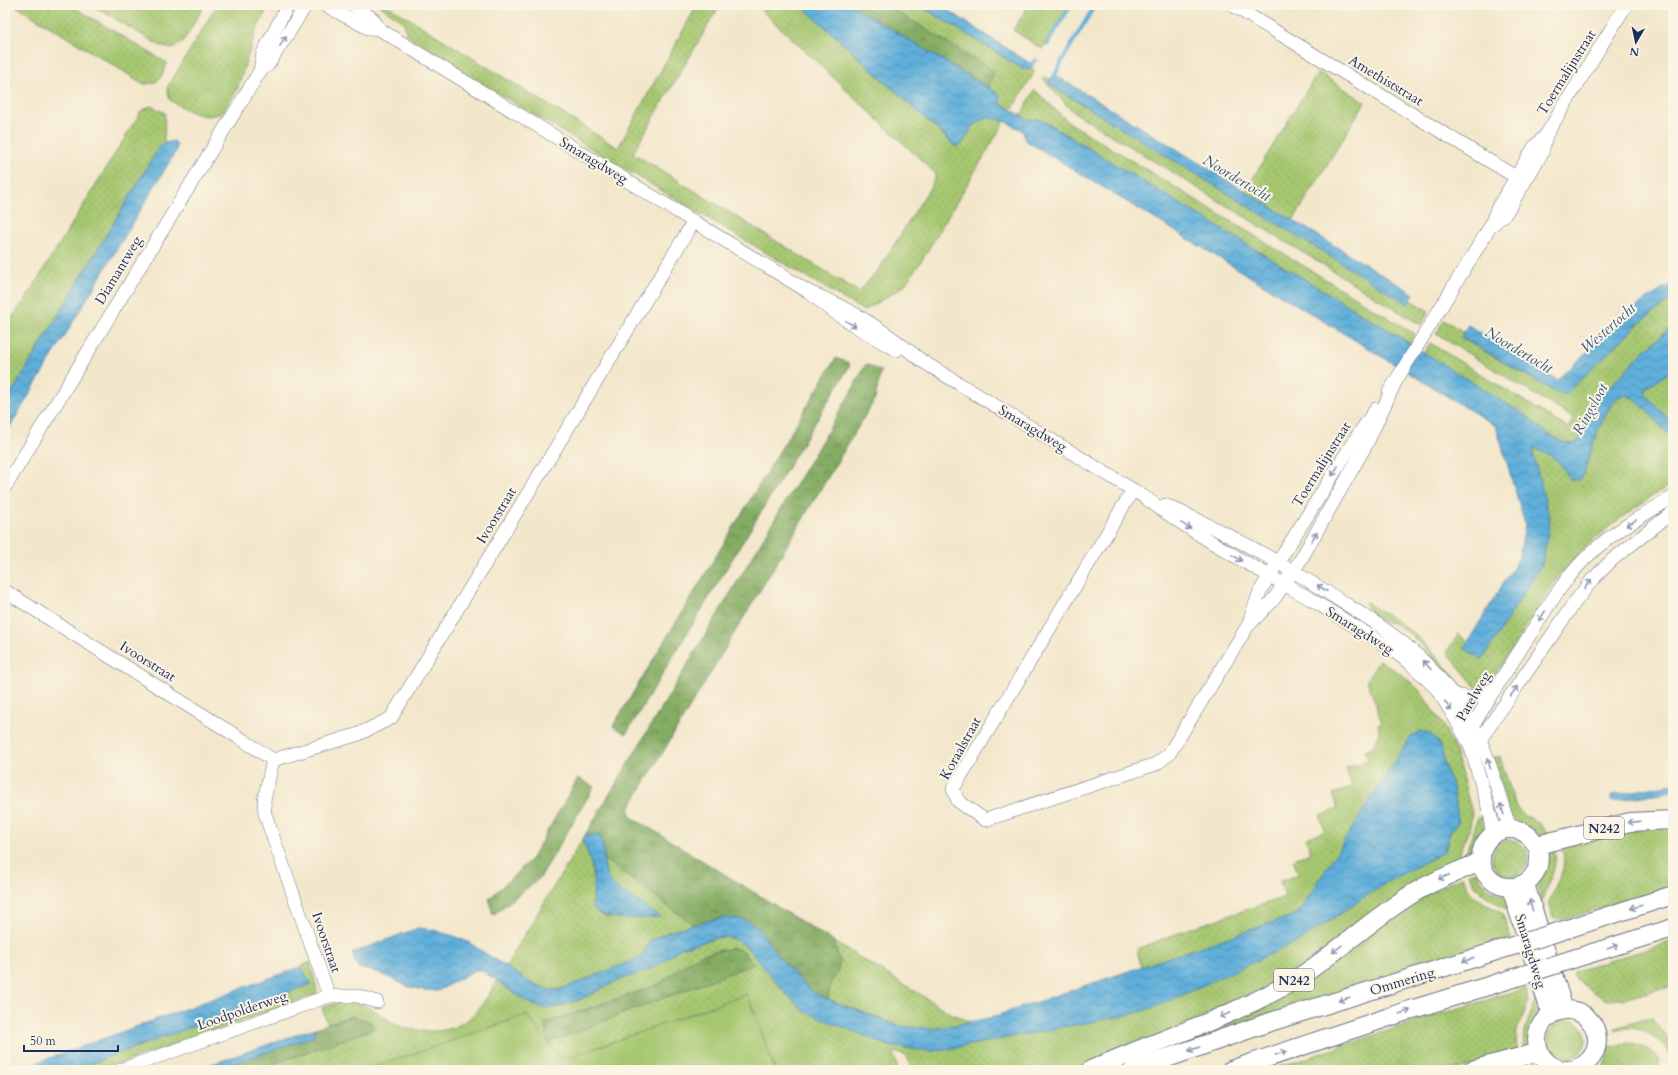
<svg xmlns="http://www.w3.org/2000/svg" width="1678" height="1075" font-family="Cardo,serif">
  <defs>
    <pattern id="grass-dots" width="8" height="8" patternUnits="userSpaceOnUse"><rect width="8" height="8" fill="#a6c76f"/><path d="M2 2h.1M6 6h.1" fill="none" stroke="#8eab63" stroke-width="1.8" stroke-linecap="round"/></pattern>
    <pattern id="forest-crowns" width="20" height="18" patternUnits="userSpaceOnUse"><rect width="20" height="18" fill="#84ac62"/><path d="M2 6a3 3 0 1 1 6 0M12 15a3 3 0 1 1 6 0" fill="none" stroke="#6b8c54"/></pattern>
    <pattern id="water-waves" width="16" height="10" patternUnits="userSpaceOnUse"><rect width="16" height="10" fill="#5fafda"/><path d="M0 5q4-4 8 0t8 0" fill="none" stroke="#4e8fb4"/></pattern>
  </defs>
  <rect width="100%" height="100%" fill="#fcf5e5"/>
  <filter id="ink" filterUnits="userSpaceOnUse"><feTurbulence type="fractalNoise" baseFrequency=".025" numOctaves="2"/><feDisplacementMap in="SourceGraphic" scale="8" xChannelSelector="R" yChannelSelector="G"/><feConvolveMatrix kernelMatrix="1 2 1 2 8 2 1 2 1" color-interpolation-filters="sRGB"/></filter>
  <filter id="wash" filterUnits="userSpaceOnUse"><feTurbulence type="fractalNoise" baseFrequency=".012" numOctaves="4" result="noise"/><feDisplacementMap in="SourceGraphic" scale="16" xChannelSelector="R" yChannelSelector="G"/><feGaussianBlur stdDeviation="0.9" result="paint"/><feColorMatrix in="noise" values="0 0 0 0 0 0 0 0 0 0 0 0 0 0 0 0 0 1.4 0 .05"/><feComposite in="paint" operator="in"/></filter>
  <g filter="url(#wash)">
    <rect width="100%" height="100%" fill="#f3e7cb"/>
    <g fill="url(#grass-dots)" stroke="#607b66" fill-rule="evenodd">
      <polygon points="14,5 70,5 167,63 162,76 155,83 144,84"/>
      <polygon points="92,5 205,5 182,43 172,49 159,45"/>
      <path d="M217 5H269L256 31 237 90 222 113C202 121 186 110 170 100L167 88Z"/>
      <polygon points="379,5 387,5 618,148 697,5 720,5 633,153 859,292 879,269 934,181 936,174 756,5 801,5 956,147 962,144 973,126 987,117 1005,121 922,260 904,286 864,311 422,48 406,34 405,26 402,21"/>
      <polygon points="886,5 919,5 1018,66 1035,71 1012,110 1000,103 1000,95 989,88 993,71"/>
      <polygon points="1029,5 1069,5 1042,49 1013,30"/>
      <polygon points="1318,72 1365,102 1293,221 1245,191"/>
      <polygon points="1045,76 1049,80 1049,84 1408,303 1410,300 1429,311 1421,325 1072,111 1043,79"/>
      <polygon points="1035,90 1067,121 1415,334 1410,343 1040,119 1029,120 1021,115"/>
      <polygon points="151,106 165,113 164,143 160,146 5,404 5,327 27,297 135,121 141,111"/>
      <polygon points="1673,298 1673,326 1643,352 1604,393 1587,421 1580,440 1575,444 1562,442 1547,433 1523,414 1424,353 1430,343 1568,428 1573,418 1436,334 1444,320 1464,332 1461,338 1557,393 1637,325"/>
      <polygon points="1673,370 1673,424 1646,395 1645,391 1648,386"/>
      <path d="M1627 395 1635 399 1673 438V483C1631 509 1591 537 1559 575L1490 683 1485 689 1479 691 1447 652 1458 634 1468 642 1464 648 1542 564 1533 454 1534 448C1546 453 1557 457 1563 468L1584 475C1589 456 1602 409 1618 397 1621 395 1624 395 1627 395Z"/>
      <path d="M1365 602C1381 611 1398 621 1412 632 1433 650 1451 673 1468 695L1452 688 1434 665 1429 653 1410 634 1393 623 1381 621 1370 613Z"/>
      <path d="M1379 660 1405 677 1420 691 1444 726 1455 750 1472 813 1470 827 1460 852V862L1290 979 1082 1070H912L907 1056 893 1052 898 1070H775L747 994 562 1061 370 1070H256L373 1029 353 1016 327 1023 322 1008C337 1001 357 1000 372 1009 380 1013 387 1020 395 1024 406 1030 418 1031 431 1031 467 1031 480 1009 497 981L528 1002 537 1006 581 999 617 981 661 963 678 949 716 938 726 937 737 940 748 948 789 997 889 1046 929 1051 943 1050 1299 941 1387 882 1402 873 1441 854 1446 849 1449 836 1452 830 1456 804 1452 782 1444 765 1442 750 1435 738 1411 737 1299 912 1292 916 1141 967 1137 949 1194 927 1285 897 1280 881 1298 875 1293 859 1311 853 1306 838 1325 831 1320 816 1338 809 1333 794 1352 787 1346 768 1368 760 1365 750C1376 747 1381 735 1378 724L1382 723 1367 680ZM733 948 740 950 746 954 702 984 624 1013 549 1043 545 1023 658 985 688 962 703 954Z"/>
      <polygon points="1494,757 1500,757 1516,807 1524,816 1531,818 1540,824 1550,836 1540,836 1533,830 1520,824 1509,815"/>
      <path d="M1482 817 1484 830 1473 859 1465 861C1466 845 1475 833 1477 818Z"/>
      <polygon points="1673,825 1673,887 1563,920 1553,917 1549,902 1563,869 1564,857 1562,844 1585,837"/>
      <path d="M582 840C593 860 596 883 592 906L596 912 605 917H659L614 886C606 877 605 871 604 859L694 925C684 927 656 934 649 942 644 949 647 952 639 958L568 987C542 996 526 980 505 967Z"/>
      <circle cx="1510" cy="858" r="18"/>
      <path d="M1554 847C1559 867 1548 884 1541 902L1537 886 1546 866V849Z"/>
      <polygon points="1476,871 1482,882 1488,888 1507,898 1515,931 1508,911 1482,893 1476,887 1468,873"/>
      <polygon points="1462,876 1470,892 1478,899 1503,914 1511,940 1247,1025 1112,1070 1224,1020 1386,917"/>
      <polygon points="833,941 952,1014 971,1022 934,1029 899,1026 828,999 830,984 837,973 840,962"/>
      <polygon points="1673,941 1673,985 1624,999 1607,1000 1601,997 1575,978 1573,972"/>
      <polygon points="310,962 316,985 317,994 103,1070 72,1070 311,984 300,967"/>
      <path d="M1532 985 1542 1014C1532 1024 1531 1035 1531 1048L1523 1051 1524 1032 1535 1002Z"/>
      <polygon points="1526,988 1528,1003 1517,1031 1516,1041 1518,1054 1474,1066 1452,1069 1262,1070 1283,1066 1417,1021"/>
      <path d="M1652 1017 1673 1046V1061C1663 1038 1640 1022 1614 1030L1615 1028Z"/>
      <circle cx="1567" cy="1039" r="19"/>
      <path d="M1627 1043C1640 1045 1652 1049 1660 1060L1656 1070H1603L1609 1047Z"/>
    </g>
    <g fill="url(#forest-crowns)" stroke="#506e60">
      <polygon points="851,5 886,5 994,71 989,88"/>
      <polygon points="836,358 849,363 849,367 626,734 613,726"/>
      <polygon points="866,364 881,371 875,399 630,807 630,816 833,941 840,962 837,973 830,984 828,999 811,991 785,963 724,917 694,925 604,859 603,843 600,836 585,835 850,394"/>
      <polygon points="578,778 594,787 540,878 493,915 489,899 532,858"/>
      <polygon points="733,948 740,950 754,964 624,1013 549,1043 545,1024 658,985 688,962 703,954"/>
      <polygon points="353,1016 370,1022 374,1029 256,1070 216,1070 314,1036 315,1028"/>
    </g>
    <polygon fill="#a6c76f" stroke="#607b66" points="747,994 775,1070 367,1070 526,1015 562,1060"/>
    <g fill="url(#water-waves)" stroke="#3d6f9c">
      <path d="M801 5H851L1000 95V103L1029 120 1040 119 1383 327 1523 414 1547 433 1562 442 1571 444 1578 442 1587 421 1604 393 1643 352 1673 326V370L1648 386 1645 391 1646 395 1673 424V438L1635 399C1630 396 1626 394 1620 396 1608 401 1593 444 1589 457 1586 465 1585 474 1580 480L1570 479 1560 463 1550 455 1534 448 1533 454 1550 521 1542 564 1482 660 1464 648 1519 558 1525 524 1496 426 1025 140 1023 131 1005 121 987 117 973 126 962 144 957 147Z"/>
      <polygon points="919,5 940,5 1034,66 1030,69 1023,69"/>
      <polygon points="1055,75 1414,294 1408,304 1049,84 1050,78"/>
      <polygon points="174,141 177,144 176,151 5,435 5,404 160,146 165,143"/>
      <polygon points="1673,283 1673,298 1637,325 1566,394 1557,393 1461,337 1468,325 1557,380 1641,303"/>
      <path d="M1420 731 1431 734 1435 738 1442 750 1444 765 1452 782 1458 818 1457 824 1450 832 1444 852 1387 882 1299 941 1169 1001 1149 1009 1128 1015 943 1050 929 1051 889 1046 804 1011 789 997 748 948 737 940 726 937 716 938 678 949 661 963 644 972 617 981 581 999 555 1008H543L527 1002 481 970H475L438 991 424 990 409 987 377 972 358 968 352 953 418 928 433 930 454 936 468 942 537 987 557 991 639 958C647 952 646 942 656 938 676 928 736 908 754 925 761 930 766 939 771 946 785 964 800 984 819 996L899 1026 934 1029 989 1018 1292 916 1299 912 1403 748 1411 737Z"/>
      <polygon points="1673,784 1673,791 1612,801 1612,795"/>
      <path d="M585 835 600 836C608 855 598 869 614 886L660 917C640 918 603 924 592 906 596 883 593 860 582 840Z"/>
      <polygon points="300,967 312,984 72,1070 17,1070"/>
      <polygon points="315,1028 314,1036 216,1070 195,1070"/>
    </g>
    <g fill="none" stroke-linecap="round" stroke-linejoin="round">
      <g stroke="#5fafda" stroke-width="4">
        <polyline points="1047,45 1071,5"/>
        <polyline points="1028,66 1036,60"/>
        <polyline points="1053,79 1062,61 1095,5"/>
      </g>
    </g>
  </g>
  <g filter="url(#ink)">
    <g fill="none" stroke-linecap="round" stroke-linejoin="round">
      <g stroke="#676f84" stroke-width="14">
        <g id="minor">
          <polyline points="325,5 368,28 379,29"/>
          <path d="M353 5 373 19 379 29 809 292C837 316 864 333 897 350"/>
          <polyline points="1232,5 1524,182"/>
          <polyline points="260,71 268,65 306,5"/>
          <polyline points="1491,226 1506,213 1542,153 1546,135"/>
          <path d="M809 292C851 308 888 333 922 361L1143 496C1196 536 1254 567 1312 600 1338 616 1364 632 1390 648L1413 666 1437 689 1455 718 1470 745 1491 817 1492 834"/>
          <polyline points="1389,392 1490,227 1497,209 1534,147 1546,135 1626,5"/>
          <polyline points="5,487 260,71 263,53 288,5"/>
          <polyline points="1133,490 953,789 958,801 985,820 1156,764 1169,754 1247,627 1274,599 1301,559 1366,445 1394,385"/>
          <path d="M1165 505C1224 531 1279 561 1333 596 1358 612 1385 627 1408 647 1437 671 1464 706 1480 740 1494 768 1498 800 1511 829"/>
          <polyline points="5,591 246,742 273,760"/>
          <polyline points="1249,622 1260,591 1356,438 1376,409"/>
          <path d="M1452 694C1472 700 1478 698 1496 688"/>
          <path d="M1470 733C1482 706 1501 680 1517 655 1540 620 1561 580 1592 552 1616 530 1645 514 1673 497"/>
          <polyline points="1480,740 1575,602 1592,580 1613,559 1673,512"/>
          <polyline points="273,760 359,734 391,718 694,221"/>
          <polyline points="273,760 264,800 265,814 329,996"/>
          <polyline points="120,1070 329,996 358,996 377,1002"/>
        </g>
      </g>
      <g stroke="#676f84" stroke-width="20">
        <g id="highway">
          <circle cx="1510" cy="858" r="29"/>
          <polyline points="1537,845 1630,822 1673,820"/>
          <polyline points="1525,884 1564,1010"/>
          <polyline points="1511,888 1551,1014"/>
          <polyline points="1567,929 1673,895"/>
          <polyline points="1576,958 1673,928"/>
          <circle cx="1567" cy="1040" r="30"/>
          <path d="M1091 1070C1158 1039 1229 1019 1293 981 1335 955 1370 920 1412 894 1434 880 1457 872 1480 862"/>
          <polyline points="1133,1070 1264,1024 1506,948"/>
          <polyline points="1231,1070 1410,1010 1514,978"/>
          <polyline points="1472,1070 1539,1052"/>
        </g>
      </g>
      <use href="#minor" stroke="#fff" stroke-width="13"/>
      <use href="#highway" stroke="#fff" stroke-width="18"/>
      <g stroke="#676f84" stroke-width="20" stroke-linecap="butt">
        <g id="highway-bridge">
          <polyline points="1506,948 1567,929"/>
          <polyline points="1514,978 1576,958"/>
        </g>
      </g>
      <use href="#highway-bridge" stroke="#fff" stroke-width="18"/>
    </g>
    <defs><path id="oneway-shaft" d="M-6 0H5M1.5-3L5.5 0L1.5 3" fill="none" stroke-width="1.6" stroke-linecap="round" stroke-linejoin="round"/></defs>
    <g stroke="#8d97ae">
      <use href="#oneway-shaft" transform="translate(283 41) rotate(-58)"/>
      <use href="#oneway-shaft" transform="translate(851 324) rotate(32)"/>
      <use href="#oneway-shaft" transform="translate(1335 471) rotate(122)"/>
      <use href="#oneway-shaft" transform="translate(1631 523) rotate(148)"/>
      <use href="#oneway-shaft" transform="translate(1186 526) rotate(32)"/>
      <use href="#oneway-shaft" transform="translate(1314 537) rotate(-60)"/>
      <use href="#oneway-shaft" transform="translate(1237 558) rotate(32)"/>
      <use href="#oneway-shaft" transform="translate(1588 584) rotate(-52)"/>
      <use href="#oneway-shaft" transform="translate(1322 588) rotate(-147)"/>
      <use href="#oneway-shaft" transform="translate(1542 616) rotate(123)"/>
      <use href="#oneway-shaft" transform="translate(1427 665) rotate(-131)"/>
      <use href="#oneway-shaft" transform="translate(1514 691) rotate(-56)"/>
      <use href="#oneway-shaft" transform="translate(1448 706) rotate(57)"/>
      <use href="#oneway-shaft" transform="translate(1489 764) rotate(-106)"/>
      <use href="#oneway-shaft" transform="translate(1502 809) rotate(-108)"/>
      <use href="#oneway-shaft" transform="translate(1634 822) rotate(174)"/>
      <use href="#oneway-shaft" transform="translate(1444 877) rotate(157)"/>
      <use href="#oneway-shaft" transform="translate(1531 905) rotate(-107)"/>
      <use href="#oneway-shaft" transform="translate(1636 907) rotate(162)"/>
      <use href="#oneway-shaft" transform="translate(1613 947) rotate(-17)"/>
      <use href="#oneway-shaft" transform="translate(1337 949) rotate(142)"/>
      <use href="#oneway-shaft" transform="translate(1468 960) rotate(163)"/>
      <use href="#oneway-shaft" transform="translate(1344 999) rotate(163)"/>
      <use href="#oneway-shaft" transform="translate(1405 1012) rotate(-18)"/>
      <use href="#oneway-shaft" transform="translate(1225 1015) rotate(158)"/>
      <use href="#oneway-shaft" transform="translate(1194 1049) rotate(161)"/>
      <use href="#oneway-shaft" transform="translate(1281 1053) rotate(-19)"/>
    </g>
  </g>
  <g text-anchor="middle" stroke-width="4" stroke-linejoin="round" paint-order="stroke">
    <g fill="#fcf5e5" stroke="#5e6a86" stroke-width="1">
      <rect x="1584" y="817" width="40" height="22" rx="3"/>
      <rect x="1274" y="969" width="40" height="22" rx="3"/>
    </g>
    <g font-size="13" font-weight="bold" fill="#1b2f5e">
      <text x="1604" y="833">N242</text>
      <text x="1294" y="985">N242</text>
    </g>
    <g font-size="14" fill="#1b2f5e" stroke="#fcf5e5">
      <text transform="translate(1566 72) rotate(-58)" y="5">Toermalijnstraat</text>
      <text transform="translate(1386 80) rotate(31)" y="5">Amethiststraat</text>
      <text transform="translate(594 160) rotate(31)" y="5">Smaragdweg</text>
      <text transform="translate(118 270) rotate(-59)" y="5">Diamantweg</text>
      <text transform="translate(1033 428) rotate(31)" y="5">Smaragdweg</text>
      <text transform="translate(1321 464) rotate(-58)" y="5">Toermalijnstraat</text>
      <text transform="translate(496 515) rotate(-59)" y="5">Ivoorstraat</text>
      <text transform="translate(1360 630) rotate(32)" y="5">Smaragdweg</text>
      <text transform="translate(148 661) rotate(32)" y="5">Ivoorstraat</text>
      <text transform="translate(1473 696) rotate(-60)" y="5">Parelweg</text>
      <text transform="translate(960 748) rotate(-61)" y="5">Koraalstraat</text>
      <text transform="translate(327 942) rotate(71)" y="5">Ivoorstraat</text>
      <text transform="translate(1531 951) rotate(73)" y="5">Smaragdweg</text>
      <text transform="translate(1402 981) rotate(-17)" y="5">Ommering</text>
      <text transform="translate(242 1010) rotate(-19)" y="5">Loodpolderweg</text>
    </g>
    <g font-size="15" font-style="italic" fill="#2f5583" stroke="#fcf5e5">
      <text transform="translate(1237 178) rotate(31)" y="5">Noordertocht</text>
      <text transform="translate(1608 328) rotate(-41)" y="5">Westertocht</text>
      <text transform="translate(1519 350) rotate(31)" y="5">Noordertocht</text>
      <text transform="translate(1590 409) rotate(-61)" y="5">Ringsloot</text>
    </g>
  </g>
  <rect width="1678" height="1075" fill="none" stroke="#fcf5e5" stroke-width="20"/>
  <g transform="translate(1636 42) rotate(189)" stroke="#fcf5e5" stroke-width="3" paint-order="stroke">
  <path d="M0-3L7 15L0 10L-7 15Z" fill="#1b2f5e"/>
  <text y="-6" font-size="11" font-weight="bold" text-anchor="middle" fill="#1b2f5e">N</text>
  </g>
  <path d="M24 1045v6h94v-6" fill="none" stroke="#1b2f5e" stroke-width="2"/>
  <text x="30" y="1045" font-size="12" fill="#1b2f5e" stroke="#fcf5e5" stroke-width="3" paint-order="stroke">50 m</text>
</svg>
